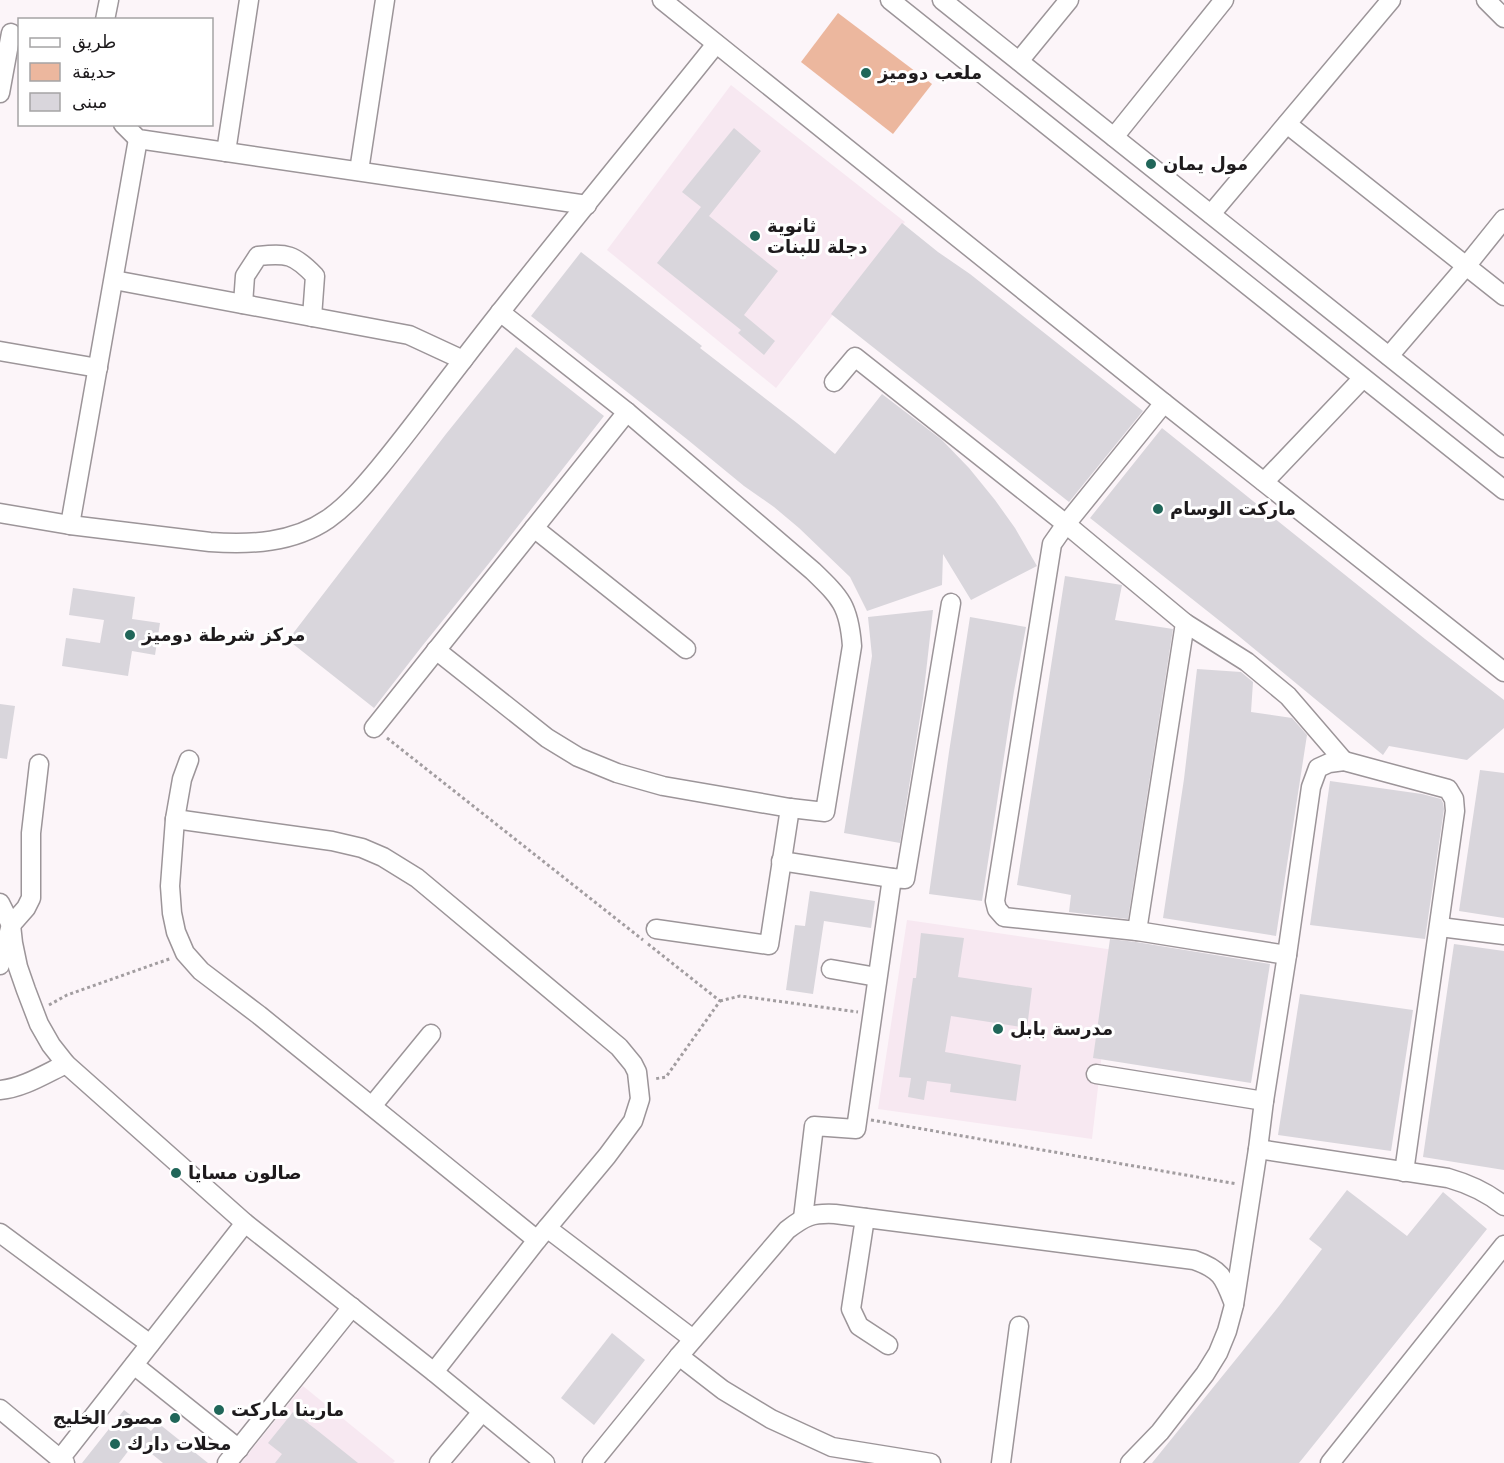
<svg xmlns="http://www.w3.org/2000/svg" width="1504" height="1463" font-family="'DejaVu Sans','Noto Naskh Arabic',sans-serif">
  <rect width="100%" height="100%" fill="#fcf5f9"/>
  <g fill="#f7e8f1">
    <polygon points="731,85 905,222 776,388 607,250"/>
    <polygon points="907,920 1114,950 1092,1139 878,1109"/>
    <polygon points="303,1386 395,1461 393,1463 241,1463"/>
  </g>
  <polygon fill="#ecb79e" points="838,13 932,84 893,134 801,62"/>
  <g fill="#d9d6dc">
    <polygon points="734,128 761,151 709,216 778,271 744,315 775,341 764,355 738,333 741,330 657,263 701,207 682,192"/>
    <polygon points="902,223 938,252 970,274 1143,411 1069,502 831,314"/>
    <polygon points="581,252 702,346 700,348 797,423 835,454 882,394 942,440 969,468 995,500 1015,528 1037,566 971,600 943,554 942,585 867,611 850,577 799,528 774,507 744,486 688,440 531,316"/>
    <polygon points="516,347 604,416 490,562 423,645 374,708 288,640 446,434"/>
    <polygon points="1162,428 1425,639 1504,700 1504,728 1467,760 1389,746 1383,755 1235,633 1090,518"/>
    <polygon points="1065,576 1122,585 1115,620 1173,629 1128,919 1069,912 1071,895 1017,885"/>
    <polygon points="73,588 135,597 132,619 160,623 155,655 132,651 128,676 62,666 66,638 100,643 104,620 69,615"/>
    <polygon points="933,610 923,699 900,843 844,833 872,656 868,617"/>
    <polygon points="970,617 1026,627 1014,691 982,901 929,894 949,752"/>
    <polygon points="1197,669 1241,672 1253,682 1251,712 1292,718 1307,735 1276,936 1163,918 1184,779"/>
    <polygon points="0,704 15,706 7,759 0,758"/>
    <polygon points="1480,770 1504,773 1504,918 1459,911"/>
    <polygon points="1330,781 1422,794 1441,799 1443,803 1444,809 1425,939 1310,925"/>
    <polygon points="810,891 875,901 871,928 824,921 813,994 786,990 795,925 805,926"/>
    <polygon points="921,933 964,938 958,977 1032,988 1027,1028 951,1016 945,1052 1021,1065 1016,1101 950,1092 951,1084 927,1081 924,1100 908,1097 911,1078 899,1077 913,978 916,978"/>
    <polygon points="1110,939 1136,942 1270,964 1251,1083 1093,1058"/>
    <polygon points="1454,944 1504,951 1504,1170 1423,1157"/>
    <polygon points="1300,994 1413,1010 1391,1151 1278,1135"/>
    <polygon points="1347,1190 1407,1236 1443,1192 1487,1229 1299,1463 1152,1463 1279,1306 1322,1249 1309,1239"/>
    <polygon points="612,1333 645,1360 594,1425 561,1398"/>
    <polygon points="124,1410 151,1431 158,1423 208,1463 163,1463 136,1441 119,1463 82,1463"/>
    <polygon points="293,1412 318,1431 358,1463 275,1463 282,1454 268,1443"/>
  </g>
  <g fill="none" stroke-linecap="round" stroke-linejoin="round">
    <g stroke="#9c9599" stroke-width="21">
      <g id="minor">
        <polyline points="662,0 1164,403 1504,672"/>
        <polyline points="890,0 1504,490"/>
        <polyline points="942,0 1504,448"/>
        <polyline points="1486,0 1504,18"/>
        <polyline points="105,20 109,0"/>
        <polyline points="1019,61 1069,0"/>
        <polyline points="0,93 11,33"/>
        <polyline points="123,124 138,139 587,205"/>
        <polyline points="1287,124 1504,296"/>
        <polyline points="1114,137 1224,0"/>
        <polyline points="226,152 249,0"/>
        <polyline points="359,171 385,0"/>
        <polyline points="1211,214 1391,0"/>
        <polyline points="114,280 409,335 463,360"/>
        <path d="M243 304 245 276 258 256C287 253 294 254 315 276L312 317"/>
        <polyline points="0,351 98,368"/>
        <polyline points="1389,356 1467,265 1504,219"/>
        <polyline points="834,382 855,357 1066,524 1185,623 1137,931"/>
        <polyline points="1164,403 1066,524 1052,544 995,901 997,909 1004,917 1137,931 1287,955"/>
        <polyline points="1264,482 1363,378"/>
        <path d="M0 513 70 525 210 542C250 545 293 543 328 519 348 505 364 486 379 468 408 433 435 396 463 360 545 253 632 149 716 44"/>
        <polyline points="70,525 138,139"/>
        <polyline points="534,528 686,649"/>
        <polyline points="1185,623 1247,662 1288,696 1344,761"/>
        <path d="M436 650 547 738 578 757 617 773 663 786 790 808 825 812 852 646C849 606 841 598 813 571L627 412 500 312"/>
        <polyline points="374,728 627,412"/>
        <polyline points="189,760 182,779 175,819 170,886 172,913 176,932 185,953 201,971 259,1015 537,1240"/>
        <polyline points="175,819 332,841 362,848 383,857 417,878 619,1047 633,1064 637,1072 640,1099 633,1121 607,1156 537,1240 434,1372"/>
        <polyline points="781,861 892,878"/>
        <polyline points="0,903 11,925 13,943 18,967 26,990 39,1024 51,1045 66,1064 245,1223 434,1372 545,1463"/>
        <polyline points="1440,927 1504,935"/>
        <polyline points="656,929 769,945 790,808"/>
        <polyline points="0,965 11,925 26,908 31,898 31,833 39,764"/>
        <polyline points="831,969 877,977"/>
        <polyline points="1096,1074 1264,1101"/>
        <path d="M0 1090C23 1088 45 1074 66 1064"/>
        <polyline points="372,1106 431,1034"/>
        <path d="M1258 1149 1448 1178C1469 1184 1487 1192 1504 1206"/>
        <polyline points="803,1218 814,1126 856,1129 892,878 905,879 951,603"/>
        <polyline points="865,1218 851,1309 859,1326 888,1345"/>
        <polyline points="547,1228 693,1339"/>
        <polyline points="0,1233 150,1344"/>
        <polyline points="679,1356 723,1390 771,1419 832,1447 931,1463"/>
        <polyline points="134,1365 239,1449"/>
        <polyline points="0,1409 65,1463"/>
        <polyline points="60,1459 245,1223"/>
        <polyline points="227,1463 352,1307"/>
        <polyline points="439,1463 482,1412"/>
        <path d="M592 1463 679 1356 787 1230C805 1216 812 1213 835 1214L1194 1260C1222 1270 1224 1278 1234 1304"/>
        <polyline points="1001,1463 1019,1326"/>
        <polyline points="1130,1463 1160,1432 1205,1374 1218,1353 1227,1331 1234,1305 1258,1149 1264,1101 1287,955 1311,787 1318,768 1329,763 1344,761 1448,789 1454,799 1455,811 1404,1172"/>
        <polyline points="1330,1463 1504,1245"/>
      </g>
    </g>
    <g stroke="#a29da0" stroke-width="3" stroke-dasharray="3 3" stroke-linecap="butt">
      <polyline points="387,738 643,940"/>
      <polyline points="648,944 720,1001 666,1077 654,1079"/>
      <polyline points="720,1001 740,996 858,1012"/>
      <polyline points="49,1005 67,995 172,958"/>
      <polyline points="871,1120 1237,1184"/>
    </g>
    <use href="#minor" stroke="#fff" stroke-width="18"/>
  </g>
  <g fill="#206659" stroke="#fff" stroke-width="2">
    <circle cx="866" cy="73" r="6"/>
    <circle cx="1151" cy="164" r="6"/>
    <circle cx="755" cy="236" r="6"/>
    <circle cx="1158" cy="509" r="6"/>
    <circle cx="130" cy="635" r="6"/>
    <circle cx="998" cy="1029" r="6"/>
    <circle cx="176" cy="1173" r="6"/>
    <circle cx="219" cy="1410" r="6"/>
    <circle cx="175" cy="1418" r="6"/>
    <circle cx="115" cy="1444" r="6"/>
  </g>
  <g text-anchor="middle" stroke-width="6" stroke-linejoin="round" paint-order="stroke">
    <g font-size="18" font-weight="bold" fill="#1e1b1d" stroke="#fff" text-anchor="start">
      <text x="878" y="79">ملعب دوميز</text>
      <text x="1163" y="170">مول يمان</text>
      <text x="767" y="232">ثانوية<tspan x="767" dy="21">دجلة للبنات</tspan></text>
      <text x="1170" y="515">ماركت الوسام</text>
      <text x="142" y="641">مركز شرطة دوميز</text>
      <text x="1010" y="1035">مدرسة بابل</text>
      <text x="188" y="1179">صالون مسايا</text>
      <text x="231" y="1416">مارينا ماركت</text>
      <text x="163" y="1424" text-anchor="end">مصور الخليج</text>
      <text x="127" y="1450">محلات دارك</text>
    </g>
  </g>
  <rect x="18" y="18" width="195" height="108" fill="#ffffff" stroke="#a5a4a5" stroke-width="1.5"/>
  <rect x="30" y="38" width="30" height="9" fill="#ffffff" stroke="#a5a4a5" stroke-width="1.5"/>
  <text x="72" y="48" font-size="18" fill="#1e1b1d">طريق</text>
  <rect x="30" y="63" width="30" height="18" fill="#ecb79e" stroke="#a5a4a5" stroke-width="1.5"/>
  <text x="72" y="78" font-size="18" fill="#1e1b1d">حديقة</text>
  <rect x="30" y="93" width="30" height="18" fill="#d9d6dc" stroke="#a5a4a5" stroke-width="1.5"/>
  <text x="72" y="108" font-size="18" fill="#1e1b1d">مبنى</text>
</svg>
